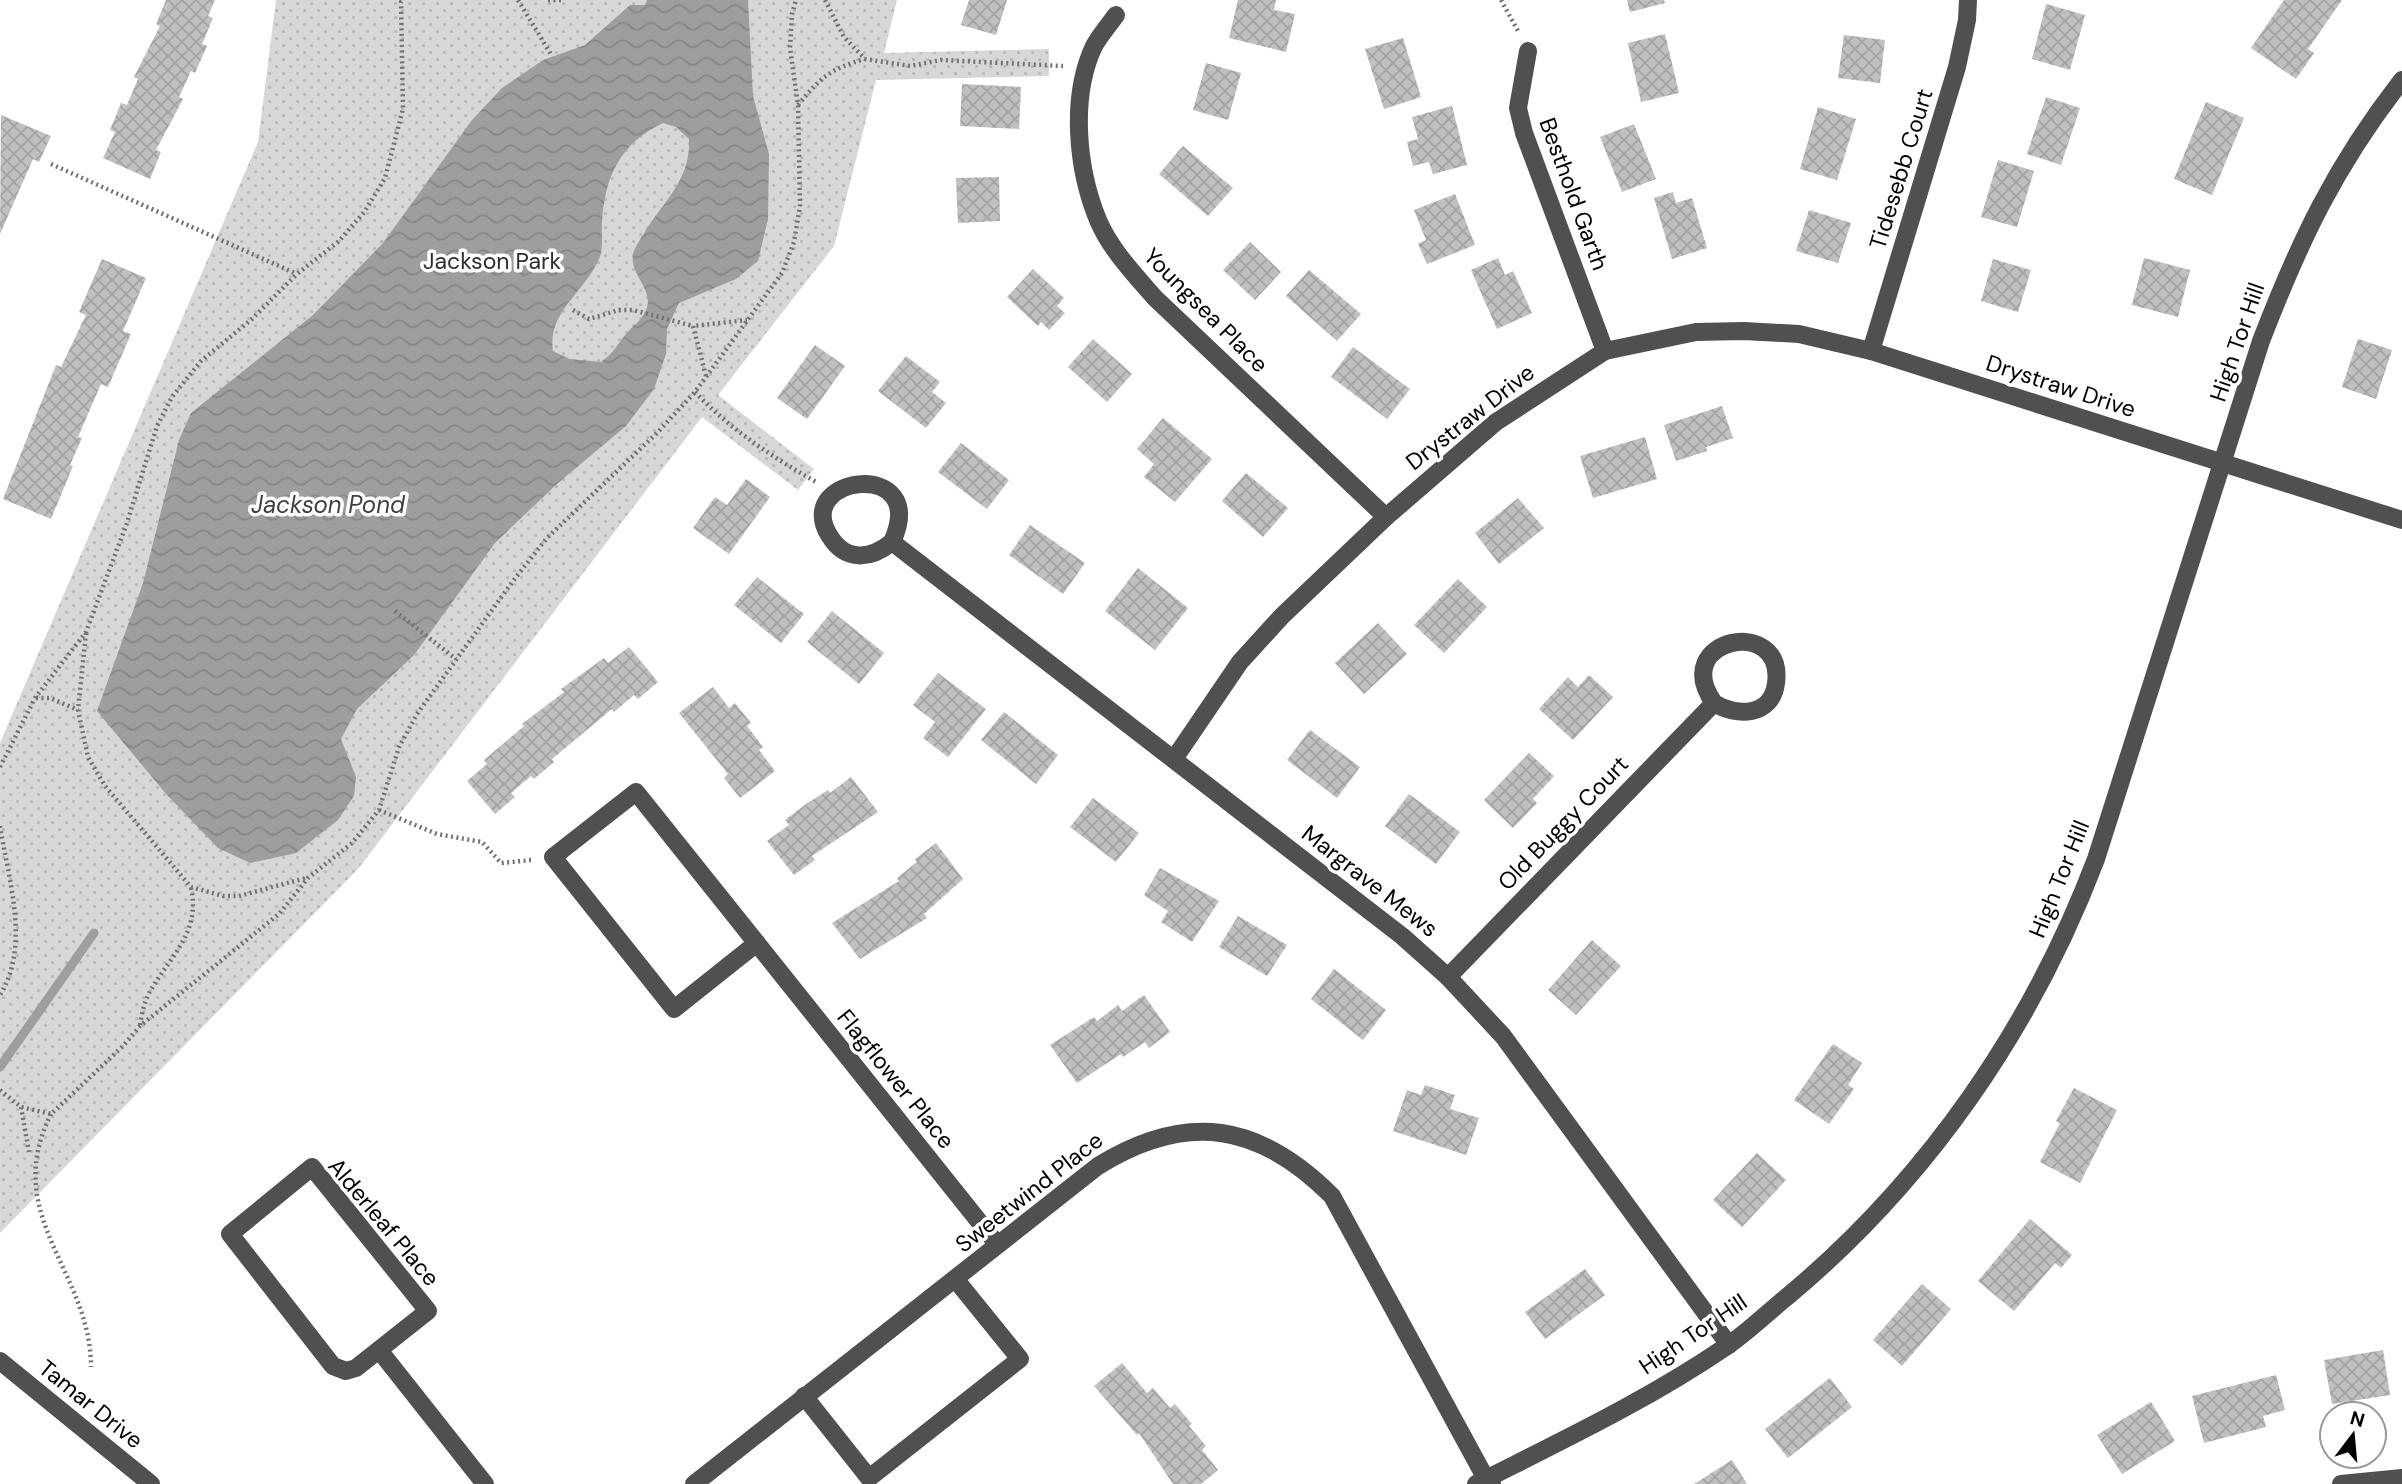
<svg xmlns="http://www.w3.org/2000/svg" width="2402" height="1484" font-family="'DM Sans',sans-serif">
  <defs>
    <pattern id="park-dots" width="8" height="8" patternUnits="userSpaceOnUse" patternTransform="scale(1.75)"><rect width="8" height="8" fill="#d7d7d7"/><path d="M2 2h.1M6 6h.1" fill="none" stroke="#b7b7b7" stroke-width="1.8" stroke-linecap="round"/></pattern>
    <pattern id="water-waves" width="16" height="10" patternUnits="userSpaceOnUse" patternTransform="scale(1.75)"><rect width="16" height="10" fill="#9e9e9e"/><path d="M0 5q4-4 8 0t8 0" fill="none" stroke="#868686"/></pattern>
    <pattern id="building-cross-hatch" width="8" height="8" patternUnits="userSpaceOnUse" patternTransform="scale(1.75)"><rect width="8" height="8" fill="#c0c0c0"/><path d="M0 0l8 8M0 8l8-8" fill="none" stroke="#a3a3a3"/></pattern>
  </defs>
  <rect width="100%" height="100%" fill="#fff"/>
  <polygon fill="url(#park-dots)" points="276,0 897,0 884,53 1049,49 1049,76 876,80 834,246 718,395 814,469 798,490 702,417 358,869 0,1233 0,743 258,142"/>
  <path fill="url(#water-waves)" fill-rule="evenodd" d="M647 0H748L753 96 769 154 768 219 758 261 736 279 679 303 667 329 666 354 654 389 626 426 558 483 495 543 414 655 357 709 341 739 356 777 354 796 338 820 296 853 250 863 218 848 167 795 97 711 143 583 179 440 191 413 313 315 383 243 472 120 502 88 543 60 585 45 630 5H645ZM663 123 676 127 689 139C691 178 666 199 646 230 642 237 635 246 633 254 629 274 655 291 646 310 641 322 633 325 626 334 614 348 617 350 601 362L570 359 553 351C547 312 585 292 599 259 604 248 601 234 602 222 605 175 621 143 663 123Z"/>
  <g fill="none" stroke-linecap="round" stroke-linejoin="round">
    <polyline stroke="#9e9e9e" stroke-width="9" points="0,1067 94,933"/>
  </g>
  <g fill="url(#building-cross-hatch)">
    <polygon points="166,0 215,0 208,16 213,18 202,44 207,46 195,73 191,71 179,97 183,99 156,150 161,152 150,179 103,158 115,132 110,130 121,103 127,105 138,79 134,77 160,26 156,24"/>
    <polygon points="969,0 1007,0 996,35 961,25"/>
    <polygon points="1238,0 1276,0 1274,10 1295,14 1286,52 1229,38"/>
    <polygon points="1627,0 1664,0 1665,3 1630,12"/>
    <polygon points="2284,0 2342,0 2308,49 2314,53 2296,79 2251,48"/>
    <polygon points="2046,4 2085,15 2070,70 2032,59"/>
    <polygon points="1665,34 1679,93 1641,102 1628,43"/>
    <polygon points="1844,35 1885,40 1880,83 1838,78"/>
    <polygon points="1403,38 1421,97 1384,109 1365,49"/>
    <polygon points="1206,63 1241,73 1228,120 1193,110"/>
    <polygon points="962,84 1021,87 1019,129 960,126"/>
    <polygon points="2046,97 2080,108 2061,165 2027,154"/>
    <polygon points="2206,102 2244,118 2212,195 2174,179"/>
    <polygon points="1452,106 1467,165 1433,174 1429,162 1413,166 1407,142 1418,139 1412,117"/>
    <polygon points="1818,107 1856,119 1837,180 1800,169"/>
    <polygon points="1,115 51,136 39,162 33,159 0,234"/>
    <polygon points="1634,124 1656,179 1622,192 1600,137"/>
    <polygon points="1183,146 1233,188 1208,216 1159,174"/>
    <polygon points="1998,160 2034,171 2017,227 1981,217"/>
    <polygon points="999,177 1000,221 958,223 956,178"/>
    <polygon points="1673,192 1676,203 1692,198 1707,248 1672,259 1654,198"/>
    <polygon points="1455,194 1475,245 1427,264 1418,244 1426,240 1414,210"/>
    <polygon points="1809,210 1851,223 1838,263 1796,251"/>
    <polygon points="1250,242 1281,272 1255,300 1223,270"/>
    <polygon points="1498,258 1505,275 1513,271 1532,313 1497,329 1471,270"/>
    <polygon points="2144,258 2190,270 2178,317 2132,305"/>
    <polygon points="102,259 146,278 123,331 131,334 108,387 101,384 78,437 82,438 70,465 73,466 51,519 3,499 56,365 61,367 86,315 79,312"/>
    <polygon points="1993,259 2031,270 2018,312 1981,301"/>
    <polygon points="1033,269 1064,298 1057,306 1065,313 1049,330 1041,322 1038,326 1007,297"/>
    <polygon points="1309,270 1361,314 1337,341 1286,296"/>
    <polygon points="1093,339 1132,374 1107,402 1068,367"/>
    <polygon points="2358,339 2392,350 2376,399 2342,387"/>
    <polygon points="815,345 845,366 807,419 777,398"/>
    <polygon points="1353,347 1410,389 1387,419 1331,377"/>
    <polygon points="906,356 940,382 932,392 946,403 926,428 878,391"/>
    <polygon points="1722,406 1733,438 1706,447 1707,451 1676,461 1664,425"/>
    <polygon points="1163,418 1212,459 1175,502 1144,477 1154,464 1137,449"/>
    <polygon points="1645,437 1657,479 1593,498 1580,456"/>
    <polygon points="961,443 1009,480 987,509 938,472"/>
    <polygon points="1246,473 1288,508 1263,537 1222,501"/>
    <polygon points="746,479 770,497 729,554 693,528 715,497 727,505"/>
    <polygon points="1518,498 1544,528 1499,564 1475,533"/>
    <polygon points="1030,525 1085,563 1063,594 1009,555"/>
    <polygon points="1138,568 1188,608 1155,650 1105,611"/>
    <polygon points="757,577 804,614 781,643 734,605"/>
    <polygon points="1458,579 1487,607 1444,653 1414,625"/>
    <polygon points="832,611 884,653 859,684 807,642"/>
    <polygon points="1378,623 1407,654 1364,694 1335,663"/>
    <polygon points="629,647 658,682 638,699 634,695 614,712 612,709 552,759 554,762 534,779 531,776 511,793 515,797 495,814 467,781 487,764 484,760 524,726 522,724 564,692 561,689 604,658 608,663"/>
    <polygon points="938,673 986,709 948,757 923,738 935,722 913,705"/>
    <polygon points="1589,675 1613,697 1573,740 1539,709 1568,677 1578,687"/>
    <polygon points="713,687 729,708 735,703 751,723 747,726 763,747 759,750 775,771 740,798 724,778 728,774 679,713"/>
    <polygon points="1004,712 1058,755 1036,784 981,740"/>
    <polygon points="1310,730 1360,767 1337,798 1287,760"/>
    <polygon points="1529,753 1554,776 1533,799 1537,803 1513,828 1484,800"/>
    <polygon points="851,777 878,812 812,856 815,860 794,875 767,841 789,825 785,820 806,804 828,790 830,793"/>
    <polygon points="1409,794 1460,832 1436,864 1385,826"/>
    <polygon points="1093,798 1139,833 1116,862 1070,827"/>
    <polygon points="936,843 963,879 924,914 927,918 860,959 832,923 899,881 897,878 917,862 915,859"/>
    <polygon points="1160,868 1219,901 1192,942 1161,922 1168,911 1144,895"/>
    <polygon points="1238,916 1287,945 1267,976 1219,947"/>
    <polygon points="1592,940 1621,966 1576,1015 1548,990"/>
    <polygon points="1334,969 1386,1010 1363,1040 1311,999"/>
    <polygon points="1144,995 1170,1032 1149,1048 1145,1042 1123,1057 1121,1054 1077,1083 1050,1045 1094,1017 1097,1021 1118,1005 1122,1011"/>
    <polygon points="1833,1044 1862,1063 1848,1085 1854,1089 1829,1124 1794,1100"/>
    <polygon points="1425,1085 1455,1095 1450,1109 1479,1118 1466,1155 1393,1131 1407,1090 1421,1095"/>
    <polygon points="2074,1088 2117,1110 2080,1183 2040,1162 2060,1123 2056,1121"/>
    <polygon points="1757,1153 1786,1180 1742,1227 1713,1200"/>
    <polygon points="2030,1219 2072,1255 2061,1268 2055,1263 2014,1311 1978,1281"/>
    <polygon points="1585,1269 1605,1295 1545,1339 1525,1312"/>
    <polygon points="1922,1284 1951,1309 1902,1366 1873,1340"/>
    <polygon points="2383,1350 2390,1395 2332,1404 2324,1360"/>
    <polygon points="1122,1363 1147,1393 1153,1388 1170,1408 1175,1404 1192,1424 1189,1426 1206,1446 1202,1450 1218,1470 1201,1484 1173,1484 1139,1433 1137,1435 1094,1386"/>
    <polygon points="2276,1375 2285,1410 2263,1416 2266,1427 2204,1443 2192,1396"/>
    <polygon points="1830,1378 1852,1407 1788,1458 1765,1429"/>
    <polygon points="2151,1402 2175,1441 2122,1474 2097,1435"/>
    <polygon points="1732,1460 1747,1484 1694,1484"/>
  </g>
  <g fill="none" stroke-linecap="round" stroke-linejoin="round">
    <g stroke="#727272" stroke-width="4.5" stroke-dasharray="2 3.5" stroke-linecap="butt">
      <polyline points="518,0 552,56"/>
      <polyline points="548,0 561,0"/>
      <polyline points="825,0 844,37 865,59 910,66 941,60 1063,66"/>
      <polyline points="1501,0 1518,31"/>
      <path d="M798 105C821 77 830 69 865 59"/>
      <polyline points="51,164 297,274"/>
      <polyline points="573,310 589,319 619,310 633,310 693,326"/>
      <polyline points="706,376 693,326 747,320"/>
      <path d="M695 392C731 430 771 456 816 482"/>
      <polyline points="395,611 456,659"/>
      <polyline points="86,633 78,710 88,757 105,786 191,887 223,896 239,896 306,878"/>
      <polyline points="36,698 50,698 78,710"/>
      <polyline points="0,767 35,698 86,632 127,523 157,426 172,397 201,361 252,319 297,274 339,241 365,211 385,178 403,109 401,2 404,0"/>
      <polyline points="379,810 437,834 482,842 501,863 532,860"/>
      <path d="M0 826C8 878 31 946 0 995"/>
      <path d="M140 1025C142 1012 145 999 152 988 172 955 201 930 191 888"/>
      <polyline points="0,1090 21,1107 51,1114 123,1046 140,1026 279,914 308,878 352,843 379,810 399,747 417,714 513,581 547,538 657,433 695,392 782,273 794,242 800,206 798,105 790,48 792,14 796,0"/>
      <polyline points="21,1107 29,1152"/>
      <path d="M51 1114C0 1216 91 1271 91 1367"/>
    </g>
    <g stroke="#505050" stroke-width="18">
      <path d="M1116 15C1109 25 1100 35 1094 46 1070 97 1077 169 1098 220 1110 249 1135 275 1155 298L1386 517"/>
      <polyline points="1528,51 1518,108 1524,133 1605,351"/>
      <polyline points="1871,351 1957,67 1967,20 1968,0"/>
      <path d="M892 542C870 560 845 562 829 535 792 475 931 457 892 542L1402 936 1448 977 1503 1036 1729 1345"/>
      <polyline points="1174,759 1240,662 1282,616 1386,517 1496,422 1605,351 1696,332 1744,331 1799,334 1871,351 2402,520"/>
      <polyline points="757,943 674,1009 553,857 636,792 997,1244"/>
      <path d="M1448 977 1714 703C1736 717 1772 717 1776 683 1785 615 1668 638 1714 703"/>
      <polygon points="312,1167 428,1311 356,1368 346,1371 333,1366 230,1234"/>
      <polyline points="379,1350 485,1484"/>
      <polyline points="0,1361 151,1484"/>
      <polyline points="804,1396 869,1478 1020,1359 956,1280"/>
      <path d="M694 1484 1098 1166C1187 1111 1259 1123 1332 1196L1486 1479 1492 1484"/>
      <path d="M1476 1484C1561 1441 1648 1400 1727 1346 1748 1332 1768 1312 1788 1296 1927 1180 2032 1028 2096 859L2261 341C2300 240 2335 166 2402 80"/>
      <polyline points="2341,1484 2402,1478"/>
    </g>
  </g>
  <g text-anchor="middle" stroke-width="7" stroke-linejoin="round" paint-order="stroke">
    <g font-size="23" fill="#000" stroke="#fff">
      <text transform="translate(1901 169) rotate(-73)" y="8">Tidesebb Court</text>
      <text transform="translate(1574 194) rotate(70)" y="8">Besthold Garth</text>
      <text transform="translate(1206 310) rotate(45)" y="8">Youngsea Place</text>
      <text transform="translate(2237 342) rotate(-71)" y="8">High Tor Hill</text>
      <text transform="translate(2061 386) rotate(18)" y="8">Drystraw Drive</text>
      <text transform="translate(1470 417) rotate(-38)" y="8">Drystraw Drive</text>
      <text transform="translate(1563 823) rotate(-46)" y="8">Old Buggy Court</text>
      <text transform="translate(2059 879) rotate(-68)" y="8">High Tor Hill</text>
      <text transform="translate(1370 881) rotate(38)" y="8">Margrave Mews</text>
      <text transform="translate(896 1079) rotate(51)" y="8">Flagflower Place</text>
      <text transform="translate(1029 1192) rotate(-38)" y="8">Sweetwind Place</text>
      <text transform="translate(384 1222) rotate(50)" y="8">Alderleaf Place</text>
      <text transform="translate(1693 1334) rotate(-34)" y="8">High Tor Hill</text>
      <text transform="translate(91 1404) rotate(39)" y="8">Tamar Drive</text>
    </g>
    <g font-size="23" fill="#2e2e2e" stroke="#fff">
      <text x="492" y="269">Jackson Park</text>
    </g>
    <g font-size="24" font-style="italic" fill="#3f3f3f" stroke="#fff">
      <text x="328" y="513">Jackson Pond</text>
    </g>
  </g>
  <g transform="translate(2353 1435) rotate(16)"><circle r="33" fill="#ffffff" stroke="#999999" stroke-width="2"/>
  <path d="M0-5L12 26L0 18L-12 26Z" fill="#000000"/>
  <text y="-10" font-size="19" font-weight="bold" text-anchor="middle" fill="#000000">N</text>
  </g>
</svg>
